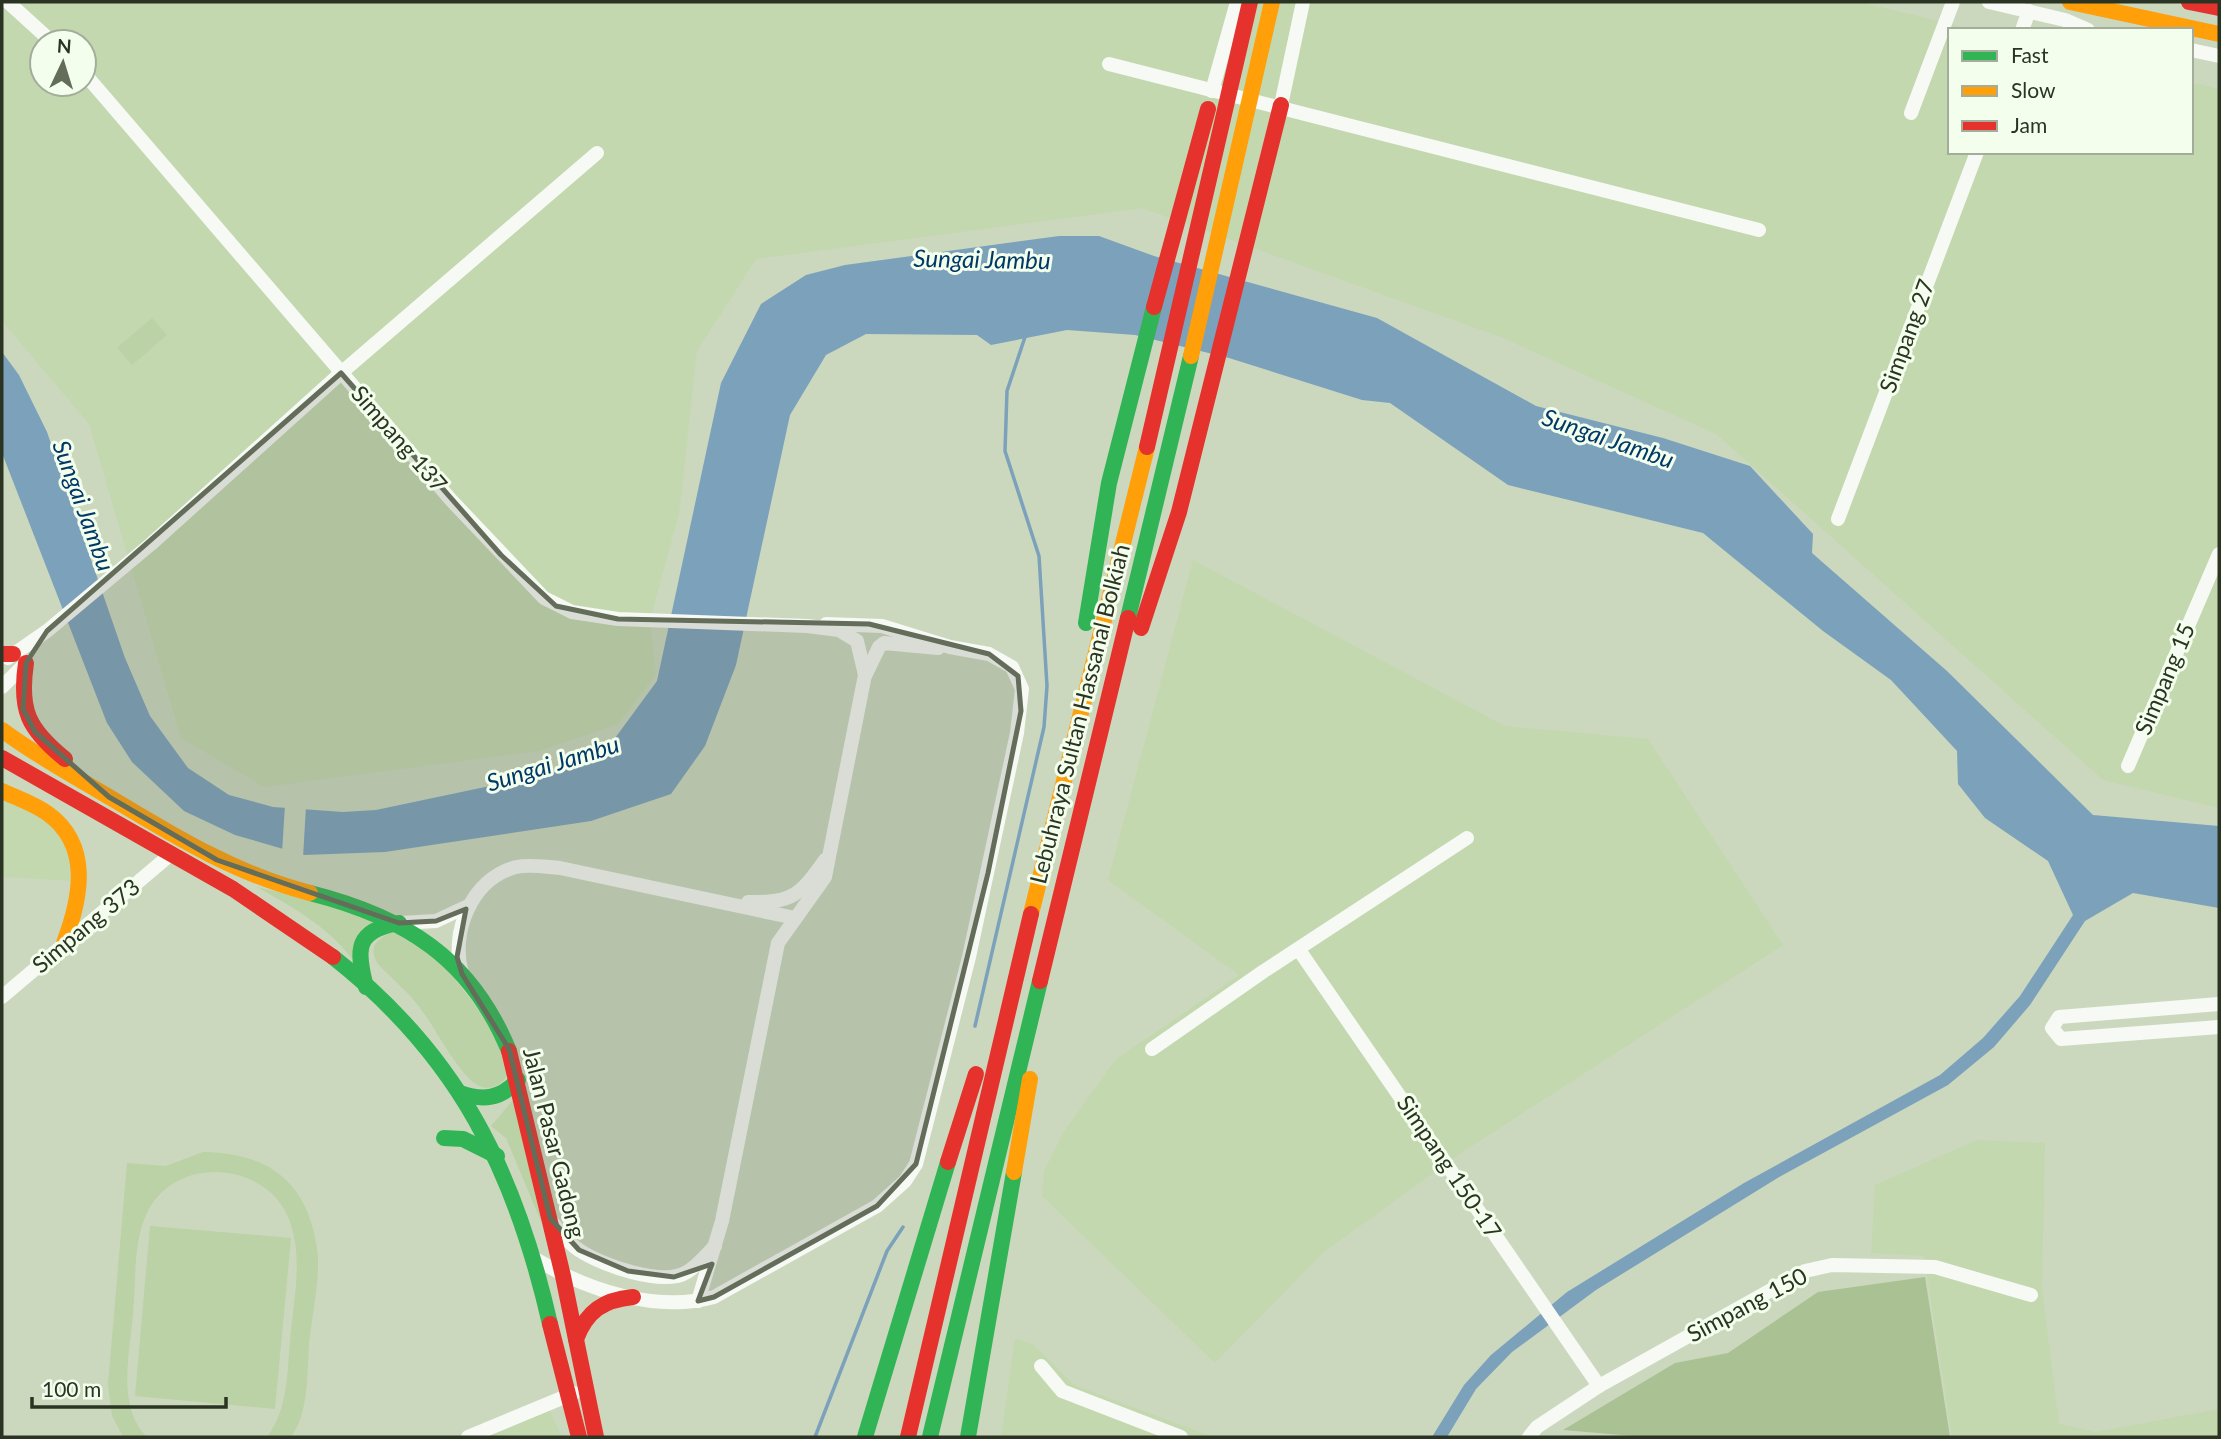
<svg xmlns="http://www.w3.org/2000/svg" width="2221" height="1439" font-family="Lato,sans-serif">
  <rect width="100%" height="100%" fill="#cbd8be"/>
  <g fill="#c3d8af" fill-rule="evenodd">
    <path d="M2 2H1860L1975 30H1950V152H2191V82L2219 89V808L2103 780 1716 434 1503 338 1142 208 756 259 697 351 679 514 650 620 656 674 618 724 539 751 264 787 181 738 89 424 2 321ZM42 42H84V84H42Z"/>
    <polygon points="1193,560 1505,726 1648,739 1783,945 1461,1153 1324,1252 1215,1363 1042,1196 1044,1171 1063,1133 1115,1060 1239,975 1108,880"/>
    <polygon points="2,795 68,836 75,881 2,877"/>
    <polygon points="1977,1140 2045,1143 2042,1288 2059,1424 2096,1432 2219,1409 2219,1437 1952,1437 1924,1256 1871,1253 1875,1185"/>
    <polygon points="1015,1338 1034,1345 1074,1385 1213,1437 1001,1437"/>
    <polygon points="549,1409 562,1437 482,1437"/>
  </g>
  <g fill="#bbd1a6">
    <polygon points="152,318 167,335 132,365 117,348"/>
    <path d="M257 887 380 917 352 959C328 926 292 907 257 887Z"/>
    <path d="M396 931 441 961 494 1030 507 1076C501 1085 490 1091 479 1086 460 1077 436 1029 423 1012 411 994 392 979 378 964 366 945 380 937 396 931Z"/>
    <polygon points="513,1100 542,1224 506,1138 491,1126"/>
    <path d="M203 1152C268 1153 307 1181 317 1248 321 1275 312 1315 309 1344 307 1373 309 1413 291 1437H267C288 1409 287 1375 290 1341 293 1303 303 1262 291 1225 272 1161 174 1152 146 1215 133 1244 136 1283 133 1314 130 1353 116 1406 147 1437H123L112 1416 108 1384 127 1163 166 1166Z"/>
    <polygon points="150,1226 291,1238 275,1409 135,1396"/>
  </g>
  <polygon fill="#aac194" points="1925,1277 1950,1437 1645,1437 1563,1430 1675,1363 1728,1353 1818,1292"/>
  <polygon fill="#7ca1bb" points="1059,236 1099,236 1154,256 1377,318 1536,406 1663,438 1750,466 1813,534 1812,553 1947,671 2093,815 2219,826 2219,908 2133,893 2085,921 2030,1005 1994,1047 1948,1085 1781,1176 1596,1290 1512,1352 1476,1389 1447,1437 1432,1437 1464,1385 1491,1355 1567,1292 1744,1183 1940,1075 1983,1038 2020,996 2073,915 2048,861 1985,818 1958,784 1957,751 1891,680 1823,631 1703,533 1508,485 1390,403 1362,400 1229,358 1135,335 1067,330 991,345 977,335 866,334 826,355 790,415 736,665 705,746 671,794 591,821 385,852 304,855 235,835 184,811 132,762 107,723 2,453 2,352 19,375 47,432 125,658 150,716 188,768 229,795 273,807 343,812 376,810 565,770 607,749 657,681 721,383 761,304 806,275 845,265"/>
  <polygon fill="#cbd8be" points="285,805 306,806 303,858 282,853"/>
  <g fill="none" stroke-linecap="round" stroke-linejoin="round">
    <g stroke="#7ca1bb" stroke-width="3.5">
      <polyline points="975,1026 1044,727 1047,686 1039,556 1005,451 1007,391 1025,337"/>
      <polyline points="815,1437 887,1251 903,1227"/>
    </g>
    <g stroke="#f7f9f5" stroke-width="14">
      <polyline points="8,2 52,42"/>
      <polyline points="1989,2 2065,20 2088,30"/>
      <polyline points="2022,30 2029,11"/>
      <polyline points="2191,50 2219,56"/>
      <polyline points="1109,64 1759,230"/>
      <polyline points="84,73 451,500 544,598 572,612 618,619 807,626 839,630 857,641 865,675 825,877 778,943 722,1221 698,1301"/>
      <polyline points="1212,91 1237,2"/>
      <polyline points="1281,105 1303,2"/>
      <polyline points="1911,113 1953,2"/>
      <polyline points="1838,519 1977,152"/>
      <polyline points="8,658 47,631 151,544 341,373 597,153"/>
      <polyline points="866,674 879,647 884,643 938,648"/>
      <polyline points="2,687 27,662"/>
      <polyline points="2128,766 2219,554"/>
      <path d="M748 902C793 903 800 895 825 860"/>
      <polyline points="400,923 436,921 470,905"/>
      <polyline points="1299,950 1599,1386"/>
      <path d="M462 973C450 933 471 879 516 867 531 864 546 867 560 868L795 918"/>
      <polyline points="2,997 170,855"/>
      <polyline points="2219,1004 2059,1017 2052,1028 2061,1039 2219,1027"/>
      <polyline points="1152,1049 1264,971 1467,838"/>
      <path d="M553 1223C561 1233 568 1243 579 1250 601 1265 663 1287 687 1272 697 1266 706 1255 715 1246"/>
      <path d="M537 1260C587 1290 656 1313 714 1297L877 1206 905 1181 916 1164 969 957 1017 733 1022 689 1012 667 989 654 950 647 882 626 826 624"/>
      <polyline points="1041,1366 1062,1391 1181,1437"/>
      <polyline points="468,1437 574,1393"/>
      <polyline points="1529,1437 1537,1427 1599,1386 1805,1271 1832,1265 1935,1267 2031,1295"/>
    </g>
    <g stroke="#30b455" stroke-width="16">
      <polyline points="1128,618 1191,356"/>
      <polyline points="1086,623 1109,483 1154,307"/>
      <path d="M310 893C405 917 471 958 509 1051"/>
      <path d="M333 957C459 1056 515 1171 550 1324"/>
      <path d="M366 987C356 949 355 931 399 923"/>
      <path d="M460 1093C483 1101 501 1099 518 1080"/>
      <polyline points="444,1138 463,1139 497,1156"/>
      <polyline points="865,1437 948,1162"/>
      <polyline points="930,1437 1040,981"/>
      <polyline points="968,1437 1014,1172"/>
    </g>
    <g stroke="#ff9f0a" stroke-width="16">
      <polyline points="2070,2 2219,34"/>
      <polyline points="1191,356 1272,2"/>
      <path d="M2 730C38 757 78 778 116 801 179 839 239 875 310 893"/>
      <path d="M2 791C17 798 33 803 47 813 92 845 81 898 64 943"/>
      <polyline points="1031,914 1147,447"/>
      <polyline points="1014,1172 1030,1079"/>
    </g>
    <g stroke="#e5322d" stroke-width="16">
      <polyline points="2189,2 2219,8"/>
      <polyline points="1154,307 1208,109"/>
      <polyline points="1147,447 1250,2"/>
      <polyline points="1141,628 1179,512 1281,105"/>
      <polyline points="2,654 13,654"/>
      <path d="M26 663C19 710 28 729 65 759"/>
      <polyline points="2,758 233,889 333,957"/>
      <polyline points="1040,981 1128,618"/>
      <polyline points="509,1051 563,1276 596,1437"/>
      <polyline points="948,1162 976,1074"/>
      <polyline points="550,1324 579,1437"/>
      <path d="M576 1339C587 1311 603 1300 633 1297"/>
      <polyline points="908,1437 1031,914"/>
    </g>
  </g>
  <path fill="#636d59" fill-opacity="0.2" stroke="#636d59" stroke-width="5" stroke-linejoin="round" d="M341 373 501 555 556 606 618 619 869 624 989 654 1018 676 1021 711 988 873 916 1164 877 1206 714 1297 698 1301 712 1264 674 1277 628 1271 579 1250 550 1218 509 1049 462 974 457 957 466 909 436 921 399 923 217 860 109 797 35 732 23 709 26 663 47 631Z"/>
  <g text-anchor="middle" stroke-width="6" stroke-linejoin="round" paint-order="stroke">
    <g font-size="23" fill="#2b3422" stroke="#f4feec">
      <text transform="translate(1907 336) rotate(-70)" y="8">Simpang 27</text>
      <text transform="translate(399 439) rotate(49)" y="8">Simpang 137</text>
      <text transform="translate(2165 679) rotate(-67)" y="8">Simpang 15</text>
      <text transform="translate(1080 714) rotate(-76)" y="8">Lebuhraya Sultan Hassanal Bolkiah</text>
      <text transform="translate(86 926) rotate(-40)" y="8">Simpang 373</text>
      <text transform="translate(554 1143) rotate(76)" y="8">Jalan Pasar Gadong</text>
      <text transform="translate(1449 1167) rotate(56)" y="8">Simpang 150-17</text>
      <text transform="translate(1747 1305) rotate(-28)" y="8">Simpang 150</text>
    </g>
    <g font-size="24" font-style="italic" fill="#003967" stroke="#f4feec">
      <text transform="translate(982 260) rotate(1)" y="8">Sungai Jambu</text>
      <text transform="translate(1608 439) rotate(19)" y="8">Sungai Jambu</text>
      <text transform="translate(83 506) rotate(70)" y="8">Sungai Jambu</text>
      <text transform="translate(553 764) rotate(-17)" y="8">Sungai Jambu</text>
    </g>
  </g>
  <rect width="2221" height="1439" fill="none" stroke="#2b3422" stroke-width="7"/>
  <rect x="1948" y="28" width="245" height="126" fill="#f4feec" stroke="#a4ad9b" stroke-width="2"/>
  <rect x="1962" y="51" width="35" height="10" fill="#30b455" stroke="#a4ad9b" stroke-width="2"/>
  <text x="2011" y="63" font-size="21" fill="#2b3422">Fast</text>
  <rect x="1962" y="86" width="35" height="10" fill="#ff9f0a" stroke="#a4ad9b" stroke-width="2"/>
  <text x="2011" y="98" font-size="21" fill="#2b3422">Slow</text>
  <rect x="1962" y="121" width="35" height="10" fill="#e5322d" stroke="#a4ad9b" stroke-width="2"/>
  <text x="2011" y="133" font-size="21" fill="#2b3422">Jam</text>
  <g transform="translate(63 63) rotate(4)"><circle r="33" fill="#f4feec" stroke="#a4ad9b" stroke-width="2"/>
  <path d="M0-5L12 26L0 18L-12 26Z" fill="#636d59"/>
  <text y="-10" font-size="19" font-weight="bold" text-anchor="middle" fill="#2b3422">N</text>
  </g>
  <path d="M32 1397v10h194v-10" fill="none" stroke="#2b3422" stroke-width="3.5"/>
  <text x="42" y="1397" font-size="21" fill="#2b3422" stroke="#f4feec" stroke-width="5" paint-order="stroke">100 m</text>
</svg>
